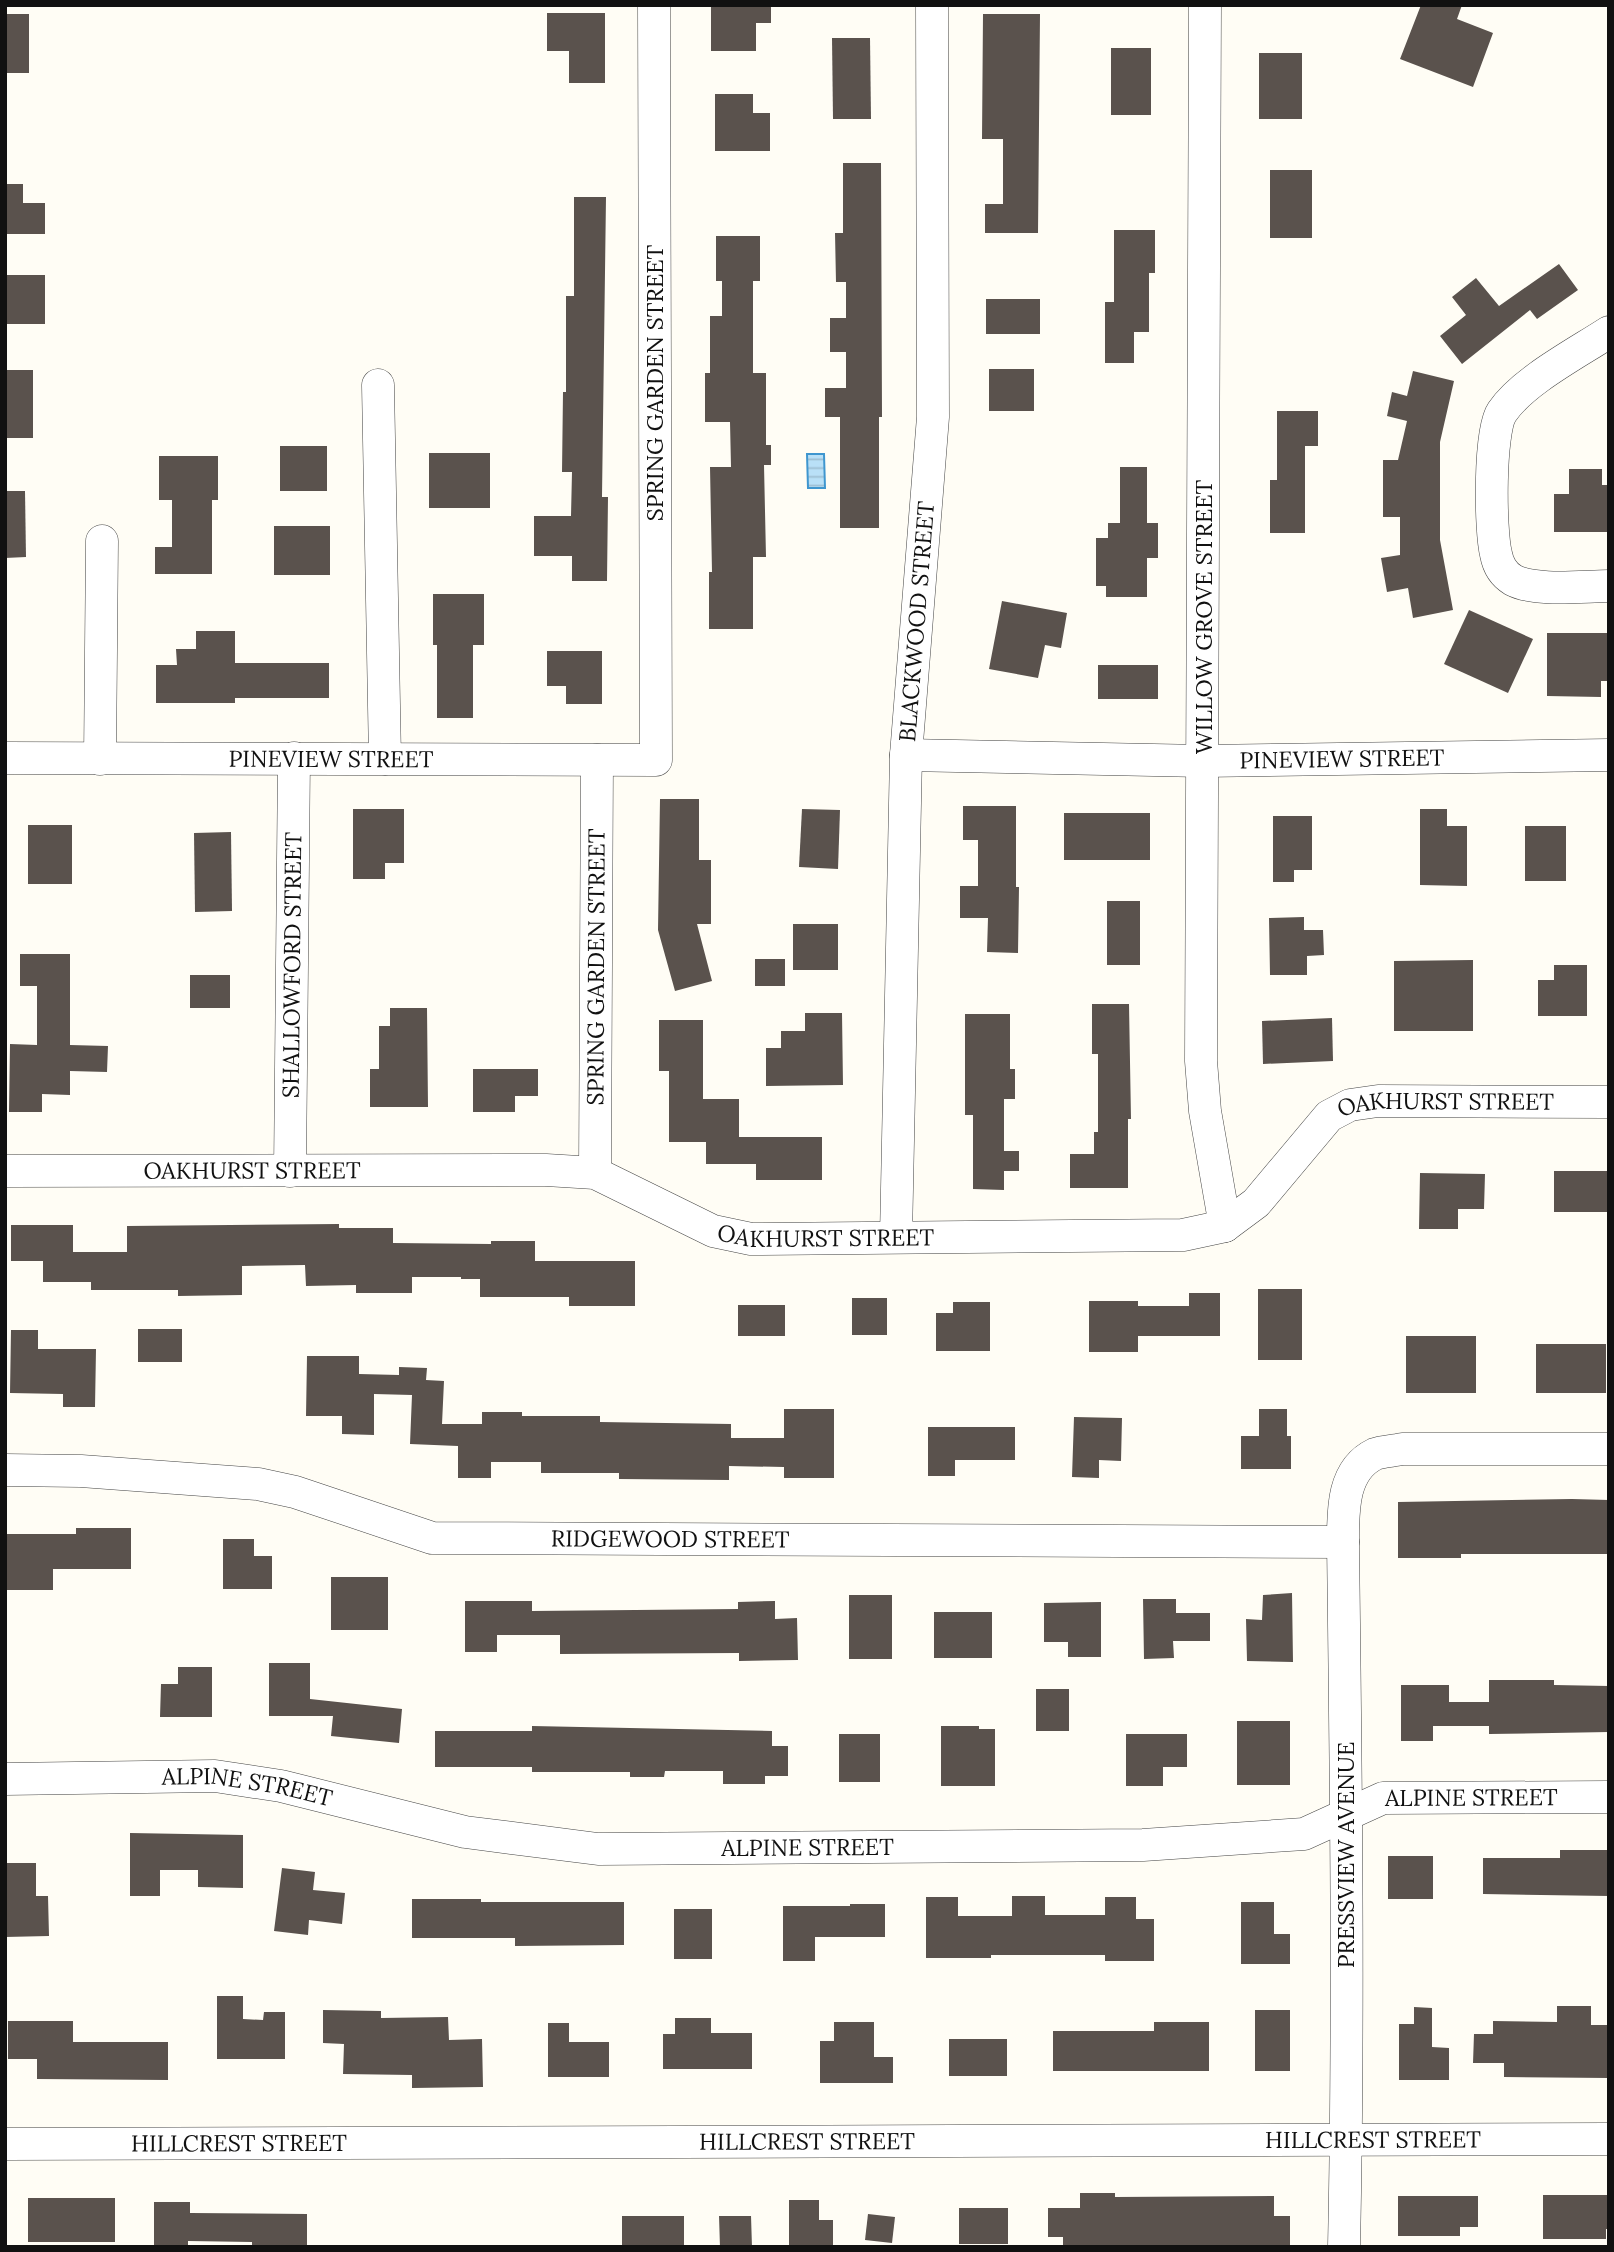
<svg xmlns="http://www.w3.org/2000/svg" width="1614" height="2252" font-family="Lora,serif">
  <defs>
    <pattern id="water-rules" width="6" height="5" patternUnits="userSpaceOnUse" patternTransform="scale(1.75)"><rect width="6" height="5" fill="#b9e0f7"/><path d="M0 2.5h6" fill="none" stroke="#9ebfd3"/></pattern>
  </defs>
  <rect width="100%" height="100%" fill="#fffdf5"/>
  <polygon fill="url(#water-rules)" stroke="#3f96cf" stroke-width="2" points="807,454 824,454 825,488 808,488"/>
  <g fill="#5a524d">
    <polygon points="711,5 771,5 771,23 756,23 756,51 711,51"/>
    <polygon points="1421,5 1462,5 1457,19 1493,33 1473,87 1400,59"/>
    <polygon points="547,13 605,13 605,83 569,83 569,51 547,51"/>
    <rect x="5" y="14" width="24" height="59"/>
    <polygon points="983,14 1040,14 1038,233 985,233 985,204 1003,204 1003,139 982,139"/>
    <polygon points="832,38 870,38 871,119 833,119"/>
    <rect x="1111" y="48" width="40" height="67"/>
    <rect x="1259" y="53" width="43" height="66"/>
    <polygon points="715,94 753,94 753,113 770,113 770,151 715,151"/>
    <polygon points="843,163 881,163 882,417 879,417 879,528 840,528 840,417 825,417 825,388 846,388 846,352 830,352 830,318 846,318 846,282 836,282 835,233 843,233"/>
    <rect x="1270" y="170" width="42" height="68"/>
    <polygon points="5,184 23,184 23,203 45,203 45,234 5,234"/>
    <polygon points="574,197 606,197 602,497 608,497 607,581 572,581 572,556 534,556 534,516 571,516 572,472 562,472 563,392 566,392 566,296 574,296"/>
    <polygon points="1114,230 1155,230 1155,273 1149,273 1149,332 1134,332 1134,363 1105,363 1105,302 1114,302"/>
    <polygon points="716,236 760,236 760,281 753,281 753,373 766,373 766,445 771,445 771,465 764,465 766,557 753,557 753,629 709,629 709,572 712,572 710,467 731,467 730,422 705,422 705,373 710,373 710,316 722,316 722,281 716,281"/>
    <polygon points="1559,264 1578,290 1537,319 1530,310 1462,364 1440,336 1466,315 1452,297 1476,278 1499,306"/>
    <rect x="5" y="275" width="40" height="49"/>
    <rect x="986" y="299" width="54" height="35"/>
    <rect x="989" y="369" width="45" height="42"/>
    <rect x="5" y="370" width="28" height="68"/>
    <polygon points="1413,371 1454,381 1440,442 1440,540 1453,610 1413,618 1408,588 1387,592 1381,558 1400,555 1400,517 1383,517 1383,460 1398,460 1407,421 1387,416 1392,392 1407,396"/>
    <polygon points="1277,411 1318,411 1318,446 1305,446 1305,533 1270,533 1270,480 1277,480"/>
    <rect x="280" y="446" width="47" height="45"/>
    <rect x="429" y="453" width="61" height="55"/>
    <polygon points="159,456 218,456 218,500 212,500 212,574 155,574 155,547 172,547 172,500 159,500"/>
    <polygon points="1120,467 1147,467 1147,523 1158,523 1158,558 1147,558 1147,597 1106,597 1106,586 1096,586 1096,538 1108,538 1108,523 1120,523"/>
    <polygon points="1569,469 1602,469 1602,485 1609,485 1609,532 1554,532 1554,494 1569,494"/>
    <polygon points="5,491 25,491 26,557 5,558"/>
    <rect x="274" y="526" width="56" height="49"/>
    <polygon points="433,594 484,594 484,645 473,645 473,718 437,718 437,645 433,645"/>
    <polygon points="1002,601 1067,613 1061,648 1045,645 1038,678 989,669"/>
    <polygon points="1469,610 1533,639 1508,693 1444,664"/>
    <polygon points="196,631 235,631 235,663 329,663 329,698 235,698 235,703 156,703 156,665 177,665 176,649 196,649"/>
    <polygon points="1547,633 1609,633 1609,681 1601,681 1601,697 1547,696"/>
    <polygon points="547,651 602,651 602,704 566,704 566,686 547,686"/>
    <rect x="1098" y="665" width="60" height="34"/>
    <polygon points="660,799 699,799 699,860 711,860 711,924 697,924 712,981 675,991 658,930"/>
    <polygon points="963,806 1016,806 1016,887 1019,887 1018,953 987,952 988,918 960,918 960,886 978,886 978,840 963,840"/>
    <polygon points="353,809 404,809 404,863 385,863 385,879 353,879"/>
    <polygon points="802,809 840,810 838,869 799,867"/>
    <polygon points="1420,809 1447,809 1447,826 1467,826 1467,886 1420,885"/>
    <rect x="1064" y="813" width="86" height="47"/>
    <polygon points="1273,816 1312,816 1312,870 1294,870 1294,882 1273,882"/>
    <rect x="28" y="825" width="44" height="59"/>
    <rect x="1525" y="826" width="41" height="55"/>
    <polygon points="231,832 232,911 195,912 194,833"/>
    <rect x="1107" y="901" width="33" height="64"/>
    <polygon points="1304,917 1304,930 1323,930 1324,955 1307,956 1307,975 1270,975 1269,918"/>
    <rect x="793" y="924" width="45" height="46"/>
    <polygon points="20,954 70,954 70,1045 108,1046 107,1072 70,1071 70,1095 42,1094 42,1112 9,1112 10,1044 37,1045 37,986 20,986"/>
    <rect x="755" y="959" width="30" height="27"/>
    <polygon points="1473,960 1473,1031 1394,1031 1394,961"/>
    <polygon points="1554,965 1587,965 1587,1016 1538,1016 1538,980 1554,980"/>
    <rect x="190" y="975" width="40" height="33"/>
    <polygon points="1092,1004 1129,1004 1131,1119 1128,1119 1128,1188 1070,1188 1070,1154 1094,1154 1094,1132 1098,1132 1098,1054 1092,1054"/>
    <polygon points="390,1008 427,1008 428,1107 370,1107 370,1069 379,1069 379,1026 390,1026"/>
    <polygon points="805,1013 842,1013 843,1085 766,1086 766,1048 781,1048 781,1031 805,1031"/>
    <polygon points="965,1014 1010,1014 1010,1069 1015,1069 1015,1099 1004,1099 1004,1151 1019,1151 1019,1171 1004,1171 1004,1190 973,1189 973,1115 965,1115"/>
    <polygon points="1332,1018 1333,1061 1263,1064 1262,1021"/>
    <polygon points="659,1020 703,1020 703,1099 739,1099 739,1137 822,1137 822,1180 756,1180 756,1164 706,1164 706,1142 669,1142 669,1071 659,1071"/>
    <polygon points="473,1069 538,1069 538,1096 515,1096 515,1112 473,1112"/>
    <rect x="1554" y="1171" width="53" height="41"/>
    <polygon points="1420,1173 1485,1174 1484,1209 1458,1209 1458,1229 1419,1229"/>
    <polygon points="339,1224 339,1228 393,1228 393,1243 491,1244 491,1241 535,1241 535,1261 635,1261 635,1306 569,1306 569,1297 480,1297 480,1279 461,1279 461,1277 412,1277 412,1293 356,1293 356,1285 306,1286 305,1265 242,1266 242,1295 178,1296 178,1290 91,1290 91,1282 43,1282 43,1261 11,1261 11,1225 73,1225 73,1252 127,1252 127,1226"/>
    <rect x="1258" y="1289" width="44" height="71"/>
    <polygon points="1189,1293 1220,1293 1220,1336 1138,1336 1138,1352 1089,1352 1089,1301 1138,1301 1138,1306 1189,1306"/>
    <rect x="852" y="1298" width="35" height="37"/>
    <polygon points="953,1302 990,1302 990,1351 936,1351 936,1313 953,1313"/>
    <rect x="738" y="1305" width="47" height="31"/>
    <rect x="138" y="1329" width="44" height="33"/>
    <polygon points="11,1330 38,1330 38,1349 96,1349 95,1407 63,1407 63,1394 10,1393"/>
    <rect x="1406" y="1336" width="70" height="57"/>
    <rect x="1536" y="1344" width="70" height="49"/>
    <polygon points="307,1356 359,1356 359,1374 399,1375 399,1367 427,1368 426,1380 444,1381 442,1424 482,1424 482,1412 522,1412 522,1416 600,1416 600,1422 731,1424 731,1438 784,1438 784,1409 834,1409 834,1478 784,1478 784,1467 729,1466 729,1480 619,1479 619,1473 541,1473 541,1462 491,1462 491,1478 458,1478 458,1446 410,1444 412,1395 374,1394 374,1435 342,1434 342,1416 306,1416"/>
    <polygon points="1259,1409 1287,1409 1287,1436 1291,1436 1291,1469 1241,1469 1241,1436 1259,1436"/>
    <polygon points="1074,1417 1122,1418 1121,1461 1099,1460 1099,1478 1072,1477"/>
    <polygon points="928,1427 1015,1427 1015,1460 955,1460 955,1476 928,1476"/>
    <polygon points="1572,1499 1609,1500 1609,1554 1461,1554 1461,1558 1398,1558 1398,1502"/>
    <polygon points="76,1528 131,1528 131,1569 53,1569 53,1590 7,1590 7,1534 76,1534"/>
    <polygon points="223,1539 254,1539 254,1556 272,1556 272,1589 223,1589"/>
    <rect x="331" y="1577" width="57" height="53"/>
    <polygon points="1292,1593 1293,1662 1247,1661 1246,1619 1262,1620 1263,1595"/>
    <rect x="849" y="1595" width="43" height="64"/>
    <polygon points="1143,1599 1176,1599 1176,1613 1210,1613 1210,1641 1173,1641 1174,1658 1144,1659"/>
    <polygon points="465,1601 532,1601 532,1611 738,1609 738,1602 775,1601 775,1619 797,1618 798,1660 739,1661 739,1653 560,1654 560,1635 497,1635 497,1652 465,1652"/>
    <polygon points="1101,1602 1101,1657 1068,1657 1068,1642 1044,1642 1044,1603"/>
    <rect x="934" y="1612" width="58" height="46"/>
    <polygon points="269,1663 310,1663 310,1699 402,1709 399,1743 331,1736 333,1716 269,1716"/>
    <polygon points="178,1667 212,1667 212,1717 160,1717 161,1684 178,1684"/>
    <polygon points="1489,1680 1554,1680 1554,1685 1609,1686 1609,1732 1489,1734 1489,1726 1433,1726 1433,1741 1401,1741 1401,1685 1449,1685 1449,1702 1489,1702"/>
    <rect x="1036" y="1689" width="33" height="42"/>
    <rect x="1237" y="1721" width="53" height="64"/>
    <polygon points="532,1726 772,1731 772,1746 788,1746 788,1776 765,1776 765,1784 723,1784 723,1771 665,1771 664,1777 630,1777 630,1772 532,1772 532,1767 435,1767 435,1731 532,1731"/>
    <polygon points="941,1726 979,1726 979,1729 995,1729 995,1786 941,1786"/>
    <rect x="839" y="1734" width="41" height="48"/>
    <polygon points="1126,1734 1187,1734 1187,1767 1163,1767 1163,1786 1126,1786"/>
    <polygon points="130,1833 243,1835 243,1888 198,1887 198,1870 160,1870 160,1896 130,1896"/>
    <polygon points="1560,1850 1609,1850 1609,1896 1483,1894 1483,1858 1560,1858"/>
    <rect x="1388" y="1856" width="45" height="43"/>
    <polygon points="5,1863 36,1863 36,1896 48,1896 49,1936 5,1937"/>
    <polygon points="282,1868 315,1872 313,1890 345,1893 342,1924 309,1920 308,1935 274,1931"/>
    <polygon points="1012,1896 1045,1896 1045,1915 1105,1915 1105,1897 1136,1897 1136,1919 1154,1919 1154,1961 1105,1961 1105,1955 991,1955 991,1958 926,1958 926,1897 958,1897 958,1916 1012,1916"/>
    <polygon points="412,1899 481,1899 481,1902 624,1902 624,1945 515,1946 515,1938 412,1938"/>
    <polygon points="1241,1902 1274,1902 1274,1934 1290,1934 1290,1964 1241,1964"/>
    <polygon points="850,1904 885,1904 885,1937 815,1937 815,1961 783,1961 783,1906 850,1906"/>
    <rect x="674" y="1909" width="38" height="50"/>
    <polygon points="217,1996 243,1996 243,2019 263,2020 264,2012 285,2012 285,2059 217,2059"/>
    <polygon points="1557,2006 1591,2006 1591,2025 1609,2025 1609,2078 1504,2077 1504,2063 1473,2063 1474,2034 1493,2034 1493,2021 1557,2022"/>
    <polygon points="1414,2007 1432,2008 1432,2047 1449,2048 1449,2080 1399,2080 1399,2024 1414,2024"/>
    <polygon points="323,2010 381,2011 381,2018 448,2017 449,2040 482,2039 483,2087 412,2088 412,2075 343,2074 344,2044 323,2043"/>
    <rect x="1255" y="2010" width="35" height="61"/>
    <polygon points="675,2018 711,2018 711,2033 752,2033 752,2069 663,2069 663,2034 675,2034"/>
    <polygon points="8,2021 73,2021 73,2042 168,2042 168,2080 37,2079 37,2059 8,2059"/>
    <polygon points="834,2022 874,2022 874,2057 893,2057 893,2083 820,2083 820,2041 834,2041"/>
    <polygon points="1154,2022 1209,2022 1209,2071 1053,2071 1053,2031 1154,2031"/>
    <polygon points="548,2023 569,2023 569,2042 609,2042 609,2077 548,2077"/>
    <rect x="949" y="2039" width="58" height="37"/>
    <polygon points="1080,2193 1115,2193 1115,2197 1274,2196 1274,2216 1290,2216 1290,2247 1063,2247 1063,2237 1048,2237 1048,2208 1080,2208"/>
    <polygon points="1543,2195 1609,2195 1609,2229 1606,2229 1606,2239 1543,2239"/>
    <polygon points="1398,2196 1478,2196 1478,2227 1460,2227 1460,2236 1398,2236"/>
    <rect x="28" y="2198" width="87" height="44"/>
    <polygon points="789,2200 819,2200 819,2220 833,2220 833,2247 789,2247"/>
    <polygon points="154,2202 190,2202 190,2213 307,2214 307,2247 252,2247 252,2242 188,2241 188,2247 154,2247"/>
    <rect x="959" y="2208" width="49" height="36"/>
    <polygon points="868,2214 895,2217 892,2243 865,2240"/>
    <rect x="622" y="2216" width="62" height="31"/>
    <polygon points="719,2216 751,2216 752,2247 720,2247"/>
  </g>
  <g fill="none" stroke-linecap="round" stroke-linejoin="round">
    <g stroke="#444" stroke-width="33">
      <g id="minor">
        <polyline points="1205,5 1201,1061 1205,1111 1225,1226"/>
        <path d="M1609 332C1577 353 1523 381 1502 412 1489 431 1490 530 1496 554 1498 565 1503 574 1513 580 1536 592 1583 586 1609 586"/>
        <polyline points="378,385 385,759"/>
        <path id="s1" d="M906 755 1203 761 1609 755"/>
        <path id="s2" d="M5 758 656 760 654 5"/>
        <polyline points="100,759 102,541"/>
        <path id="s3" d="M5 1171 546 1170 595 1173 713 1231 751 1239 1183 1235 1225 1226 1256 1203 1329 1116 1350 1105 1378 1101 1609 1102"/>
        <path id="s4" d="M290 1171 294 758"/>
        <path id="s5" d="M595 1173 597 760"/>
        <path id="s6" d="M896 1237 906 755 933 417 932 5"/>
        <path id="s7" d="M5 1470 81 1471 258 1484 295 1492 432 1538 1343 1542"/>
        <path id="s8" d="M5 1779 215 1776 281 1786 465 1832 598 1849 1143 1845 1304 1834 1383 1798 1609 1797"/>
        <path id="s9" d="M5 2144 1609 2139"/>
        <path d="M1344 2247C1349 2012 1346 1777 1343 1542 1343 1511 1342 1470 1375 1454 1383 1451 1394 1451 1402 1449H1609"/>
      </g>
    </g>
    <use href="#minor" stroke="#fff" stroke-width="32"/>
  </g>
  <g text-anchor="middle" stroke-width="7" stroke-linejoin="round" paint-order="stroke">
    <g font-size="23" fill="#111" stroke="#fff">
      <text transform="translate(655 383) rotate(-90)" y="8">SPRING GARDEN STREET</text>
      <text transform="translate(1204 617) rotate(-90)" y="8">WILLOW GROVE STREET</text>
      <text dy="8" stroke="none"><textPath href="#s6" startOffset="616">BLACKWOOD STREET</textPath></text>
      <text dy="8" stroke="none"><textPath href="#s2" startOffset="326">PINEVIEW STREET</textPath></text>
      <text dy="8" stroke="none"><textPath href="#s1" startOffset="436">PINEVIEW STREET</textPath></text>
      <text dy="8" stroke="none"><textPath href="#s4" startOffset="206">SHALLOWFORD STREET</textPath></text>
      <text dy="8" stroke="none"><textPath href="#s5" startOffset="206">SPRING GARDEN STREET</textPath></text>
      <text dy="8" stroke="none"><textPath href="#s3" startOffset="1507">OAKHURST STREET</textPath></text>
      <text dy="8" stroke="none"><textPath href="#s3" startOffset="247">OAKHURST STREET</textPath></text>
      <text dy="8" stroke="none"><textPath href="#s3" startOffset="835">OAKHURST STREET</textPath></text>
      <text dy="8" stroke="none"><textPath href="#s7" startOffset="674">RIDGEWOOD STREET</textPath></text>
      <text dy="8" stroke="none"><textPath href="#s8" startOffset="243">ALPINE STREET</textPath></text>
      <text dy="8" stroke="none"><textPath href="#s8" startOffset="1482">ALPINE STREET</textPath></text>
      <text dy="8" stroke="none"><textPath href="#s8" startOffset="810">ALPINE STREET</textPath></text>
      <text transform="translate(1346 1855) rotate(-90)" y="8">PRESSVIEW AVENUE</text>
      <text dy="8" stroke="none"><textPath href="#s9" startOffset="1368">HILLCREST STREET</textPath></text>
      <text dy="8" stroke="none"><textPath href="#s9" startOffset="802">HILLCREST STREET</textPath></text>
      <text dy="8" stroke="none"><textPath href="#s9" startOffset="234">HILLCREST STREET</textPath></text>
    </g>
  </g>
  <rect width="1614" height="2252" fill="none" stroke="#111111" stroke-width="14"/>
</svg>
